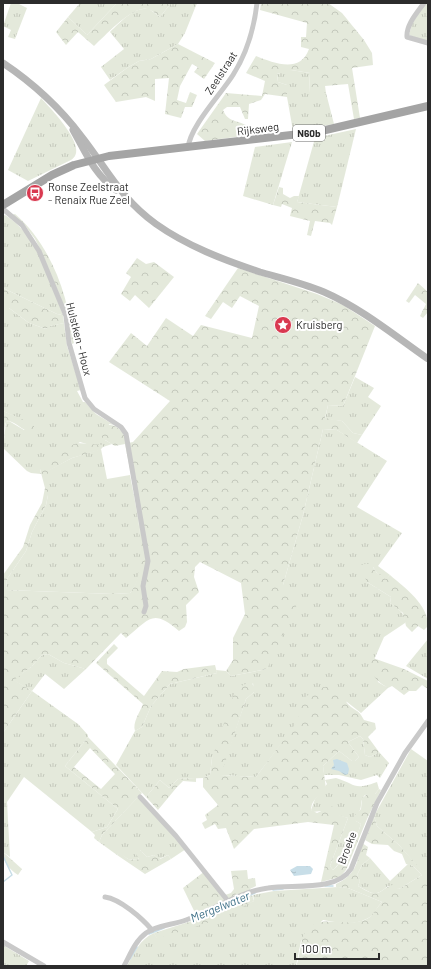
<svg xmlns="http://www.w3.org/2000/svg" width="431" height="969" font-family="Barlow,sans-serif">
  <defs>
    <pattern id="grass-tufts" width="24" height="20" patternUnits="userSpaceOnUse"><rect width="24" height="20" fill="#e4e9db"/><path d="M3 7l-1-3M5 7V3M7 7l1-3M15 17l-1-3M17 17v-4M19 17l1-3" fill="none" stroke="#c4c8bc"/></pattern>
    <pattern id="forest-crowns" width="20" height="18" patternUnits="userSpaceOnUse"><rect width="20" height="18" fill="#e4e9db"/><path d="M2 6a3 3 0 1 1 6 0M12 15a3 3 0 1 1 6 0" fill="none" stroke="#c4c8bc"/></pattern>
    <pattern id="water-ripples" width="26" height="14" patternUnits="userSpaceOnUse"><rect width="26" height="14" fill="#c8dee8"/><path d="M2 4q2-2 4 0t4 0M15 11q2-2 4 0t4 0" fill="none" stroke="#acbfc7"/></pattern>
  </defs>
  <rect width="100%" height="100%" fill="#fff"/>
  <g fill="url(#grass-tufts)">
    <polygon points="11,3 17,3 27,8 15,39 8,37 11,30 3,26"/>
    <polygon points="80,3 117,3 87,35 68,17"/>
    <path d="M171 3H197L185 33 178 44 151 59 139 61 127 68 110 80 101 67 124 49 110 32C121 22 133 7 149 9L160 17Z"/>
    <polygon points="425,3 428,3 428,42 409,35 412,24"/>
    <polygon points="291,70 310,73 309,92 326,93 334,124 293,131 287,97 287,85 278,82 277,74"/>
    <path d="M41 98C50 108 91 149 71 160L28 181 8 170Z"/>
    <polygon points="356,129 337,207 297,202 315,138"/>
    <polygon points="292,142 273,205 243,196 255,147"/>
    <path d="M5 215C38 235 50 280 63 315L57 314 3 288V216Z"/>
    <polygon points="3,308 9,308 29,323 46,329 49,326 64,323 67,346 81,390 77,391 83,402 85,402 96,414 114,425 109,424 105,440 112,444 103,447 103,445 90,445 80,442 40,469 41,474 31,473 27,471 3,448 6,422 9,421 24,430 29,423 3,411"/>
    <polygon points="355,377 374,388 368,397 381,406 362,435 353,433 342,421 325,419 328,405 343,406"/>
    <path d="M323 429 337 430 387 461 357 507 402 533 378 566 390 575 386 580 377 573 373 567 367 582 391 597 390 603C398 609 406 613 405 623L384 637 374 660 373 658 378 682 388 688 361 713 347 702 316 691 309 695 299 714 300 719 256 777 220 775 246 699 254 692 253 683 212 758 210 775 203 778 178 779 169 788 160 780 146 797 116 765 135 731 142 727 151 706 170 684 217 673 216 670 226 671 231 676 267 669 283 585 303 515Z"/>
    <path d="M101 449 107 479 130 475C135 503 152 570 130 593L113 594 6 590 7 579 26 551 32 532 46 505 48 495 47 471 72 458Z"/>
    <polygon points="428,639 428,679 406,666"/>
    <polygon points="48,654 64,663 86,669 64,689 45,674 32,691 78,724 88,735 88,737 65,766 118,809 107,827 92,832 24,777 7,802 10,857 3,852 3,733 32,691 13,680 31,667 42,655"/>
    <polygon points="360,736 363,739 365,755 370,757 379,752 389,763 380,778 377,775 361,780 339,775 324,775 323,766 339,751 352,761 355,761 359,757 348,742"/>
    <polygon points="411,749 428,761 428,871 424,874 399,845 377,826 374,816"/>
    <path d="M336 778C356 784 353 791 377 782L379 789 375 794 365 795C357 804 366 807 354 817L356 821 361 824 353 847 350 848 347 846C340 853 341 864 333 870L330 866 348 818 321 811 313 812 311 810 315 799 327 784 325 780Z"/>
    <polygon points="138,797 186,849 171,859 168,855 159,859 154,855 147,857 140,850 139,858 137,860 128,859 119,853 117,855 99,842 102,835"/>
    <path d="M370 858 390 881 408 864 413 866 422 875 399 889 388 886C375 898 372 893 358 886L360 881 357 875 362 865Z"/>
    <path d="M338 887 348 888 382 902C378 906 374 914 370 917 356 926 338 923 323 920L301 941 296 966H127C135 952 139 940 154 933L157 938 254 901 253 895 274 891Z"/>
    <polygon points="3,945 29,961 26,966 3,966"/>
  </g>
  <g fill="url(#forest-crowns)" fill-rule="evenodd">
    <path d="M117 3H171L160 17C156 14 152 10 147 9 132 6 105 36 94 46L78 32 66 45 56 32 68 17 87 35Z"/>
    <path d="M261 3H328L342 13 364 40 372 53 373 65 352 68 360 118 354 119 348 84 325 86 326 93H309L310 73 291 70 289 75 280 73 277 74 278 82 287 85V97L265 94 261 100 249 104 248 119H245L240 107H227L223 110C228 122 236 120 246 125L247 130 243 136 205 141 197 134 226 93 262 96 265 81 246 73 256 56C274 63 300 74 309 49L301 47V37H306L307 23 260 10Z"/>
    <polygon points="178,44 215,63 204,79 194,72 198,67 192,64 180,86 177,100 186,103 190,92 197,95 192,107 185,107 181,118 165,114 169,78 155,79 155,101 146,97 116,102 104,85 127,68 139,61 151,59"/>
    <polygon points="279,187 283,188 283,194 290,198 294,196 299,196 297,202 337,207 332,225 330,223 315,221 311,236 307,235 310,221 290,216 292,208 282,204 281,207 273,205"/>
    <path d="M15 214C52 246 68 296 74 343L72 344 67 313 42 253 35 239 26 227 12 215Z"/>
    <polygon points="137,258 146,264 154,262 174,277 149,308 135,295 130,301 121,294 131,277 126,273"/>
    <path d="M238 268 317 294 343 305 375 326 343 406 328 405 325 418 342 421 353 433 362 435 357 443 337 430 323 429 303 515 283 585 300 598 267 669 231 676 226 671 233 660V638L245 614 241 583 200 562 195 567 194 577 199 592 186 605 187 622 185 627 179 631C152 608 150 619 126 638L121 633 86 669 64 663 48 654 42 655 31 667 14 680 32 691 3 733V575L23 547 30 525 42 503 45 488 40 469 39 464 42 459 77 443 103 445V447L100 450 72 458 48 471V495L46 505 32 532 26 551 7 579 6 590 113 594 130 593C153 568 131 476 125 444L115 446 102 438V432L105 425C118 423 123 432 128 443L133 442 170 401 109 362 131 333 147 346 166 318 193 336 201 325 252 338 259 306 240 296 232 308 223 302 211 319 205 316Z"/>
    <polygon points="418,283 428,292 428,312 423,318 420,316 426,304 415,295 409,303 406,301"/>
    <polygon points="3,288 57,314 63,315 64,323 50,326 46,329 29,323 9,308 3,308"/>
    <path d="M3 411 34 424V430C24 434 18 423 9 421L6 422C3 429 6 434 3 441Z"/>
    <path d="M367 563H370L377 573 386 579 390 575C406 589 428 604 428 626L424 630 418 626 412 632 406 626 403 613 390 603 391 597 367 582 361 569 362 565Z"/>
    <path d="M114 644 118 648 107 659V664L144 696 162 671 177 672 184 669 215 665 217 673 170 684 151 706 142 727 135 731C132 723 140 712 143 704L96 663Z"/>
    <path d="M373 658 404 669 428 681V689L422 685 416 691H409L404 695 392 686 388 688C378 682 365 672 373 658Z"/>
    <path d="M251 682 255 688 254 692 246 699 221 775 256 777 299 719 297 706C306 694 328 678 342 692 345 695 345 700 347 703 355 712 358 708 364 720L375 723 376 729 368 737 379 752 370 757 365 755 363 739 360 736 348 742 359 757 355 761H352L339 751 323 766 326 789C320 795 311 800 311 810L317 813 332 806 336 814 348 818 330 866 333 870C342 864 341 853 347 846L350 848 353 847 361 824 354 820V816L361 809 362 798 369 793 375 794 379 789 381 790 367 819 346 870 340 877 321 882 334 825 308 822 254 829 234 849 226 828 218 829 215 824 205 829 202 823 207 820 205 815 218 805 203 787V778L210 775 212 758 235 691 243 685Z"/>
    <path d="M88 737 142 793 102 835 99 842 94 838 95 835 92 832 107 827 118 809 65 766ZM90 748 115 774 101 789 74 767Z"/>
    <polygon points="196,778 196,782 183,781 177,787 158,810 146,797 160,780 169,788 178,779"/>
    <path d="M374 816 377 826 399 845 424 873 428 871V966H296C301 955 299 941 306 931 319 911 350 931 370 917 374 913 378 906 382 902L348 888 336 887V884C356 875 357 863 362 843L368 847 366 855 370 858 362 865 357 875 360 881 358 886C367 891 374 897 383 890 386 888 388 886 392 885L399 889 422 875 413 866 406 864 402 854 394 851 388 845 372 844 365 840Z"/>
    <polygon points="138,850 140,850 147,857 154,855 160,859 168,855 171,859 145,874 117,855 119,852 128,859 137,860 139,858 135,853"/>
    <path d="M3 852 22 869 18 875C9 869 3 862 3 852Z"/>
    <polygon points="247,870 248,879 255,878 256,886 250,889 254,901 216,920 157,939 154,933 198,919 183,888 205,871 222,896 231,893 234,889 231,871"/>
  </g>
  <g fill="url(#water-ripples)">
    <polygon points="337,759 347,763 349,769 348,774 345,775 339,771 331,769 334,765 333,760"/>
    <polygon points="297,866 310,866 313,869 311,874 294,876 290,870"/>
  </g>
  <g fill="none" stroke-linecap="round" stroke-linejoin="round">
    <g stroke="#c8dee8" stroke-width="1.5">
      <polyline points="3,856 12,875 3,882"/>
      <polyline points="325,886 333,886"/>
      <polyline points="273,890 283,889"/>
      <polyline points="202,916 255,893"/>
      <polyline points="149,934 164,928"/>
      <polyline points="130,959 137,947"/>
    </g>
    <g stroke="#c9c9c9" stroke-width="5">
      <path d="M424 3C417 13 406 25 407 37L428 43"/>
      <path d="M188 148C190 126 221 94 233 75 247 53 254 29 257 3"/>
      <polyline points="3,209 22,225 39,251 66,316 69,343 85,398 94,409 121,427 126,434 148,561 143,586 146,606 144,612"/>
      <polyline points="140,797 176,836 228,901"/>
      <path d="M105 897C120 899 142 918 152 930"/>
      <polyline points="3,942 44,966"/>
      <path d="M124 966C130 955 135 941 146 933 157 925 173 925 186 920 214 910 238 892 268 888 293 884 336 892 351 869L377 803 405 753 428 721"/>
    </g>
    <g stroke="#b6b6b6" stroke-width="7">
      <path d="M3 63C33 83 60 108 82 137 107 169 121 199 156 224 187 246 224 260 260 272 281 278 303 283 324 292 361 308 395 336 428 359"/>
      <path d="M73 130C86 153 94 174 116 190"/>
    </g>
    <polyline stroke="#a4a4a4" stroke-width="8" points="3,205 52,175 74,165 109,156 317,132 428,106"/>
  </g>
  <defs>
    <g id="bus-disc" transform="scale(0.9)"><circle r="9.5" fill="#d93950" stroke="#fff"/><path d="M-5-6H5V4H4V6H2V4H-2V6H-4V4H-5ZM-3.5-4V0h7V-4ZM-3.5 1.2v1.5H-2V1.2ZM2 1.2v1.5H3.5V1.2Z" fill="#fff"/></g>
    <g id="sight-disc" transform="scale(0.9)"><circle r="9.5" fill="#d93950" stroke="#fff"/><path d="M0-6L1.8-2.2L6-1.7L2.9 1.2L3.7 5.4L0 3.3L-3.7 5.4L-2.9 1.2L-6-1.7L-1.8-2.2Z" fill="#fff"/></g>
  </defs>
  <g fill-rule="evenodd">
    <use href="#bus-disc" x="35" y="193"/>
    <use href="#sight-disc" x="283" y="325"/>
  </g>
  <g text-anchor="middle" stroke-width="4" stroke-linejoin="round" paint-order="stroke">
    <rect fill="#fff" stroke="#6b6b6b" stroke-width="1" x="293" y="125" width="32" height="16" rx="3"/>
    <g font-size="10" font-weight="bold" fill="#2c2c2c">
      <text x="309" y="137">N60b</text>
    </g>
    <g font-size="11" fill="#2c2c2c" stroke="#fff">
      <text transform="translate(221 73) rotate(-57)" y="4">Zeelstraat</text>
      <text transform="translate(258 129) rotate(-7)" y="4">Rijksweg</text>
      <text transform="translate(79 339) rotate(76)" y="4">Hulstken - Houx</text>
      <text transform="translate(347 848) rotate(-69)" y="4">Broeke</text>
    </g>
    <g font-size="11" fill="#2c2c2c" stroke="#fff" text-anchor="start">
      <text x="48" y="191">Ronse Zeelstraat<tspan x="48" dy="13">- Renaix Rue Zeel</tspan></text>
      <text x="296" y="329">Kruisberg</text>
    </g>
    <g font-size="12" font-style="italic" fill="#407289" stroke="#fff">
      <text transform="translate(220 907) rotate(-22)" y="4">Mergelwater</text>
    </g>
  </g>
  <rect width="431" height="969" fill="none" stroke="#2c2c2c" stroke-width="8"/>
  <path d="M295 953v6h84v-6" fill="none" stroke="#2c2c2c" stroke-width="2"/>
  <text x="301" y="953" font-size="12" fill="#2c2c2c" stroke="#ffffff" stroke-width="3" paint-order="stroke">100 m</text>
</svg>
